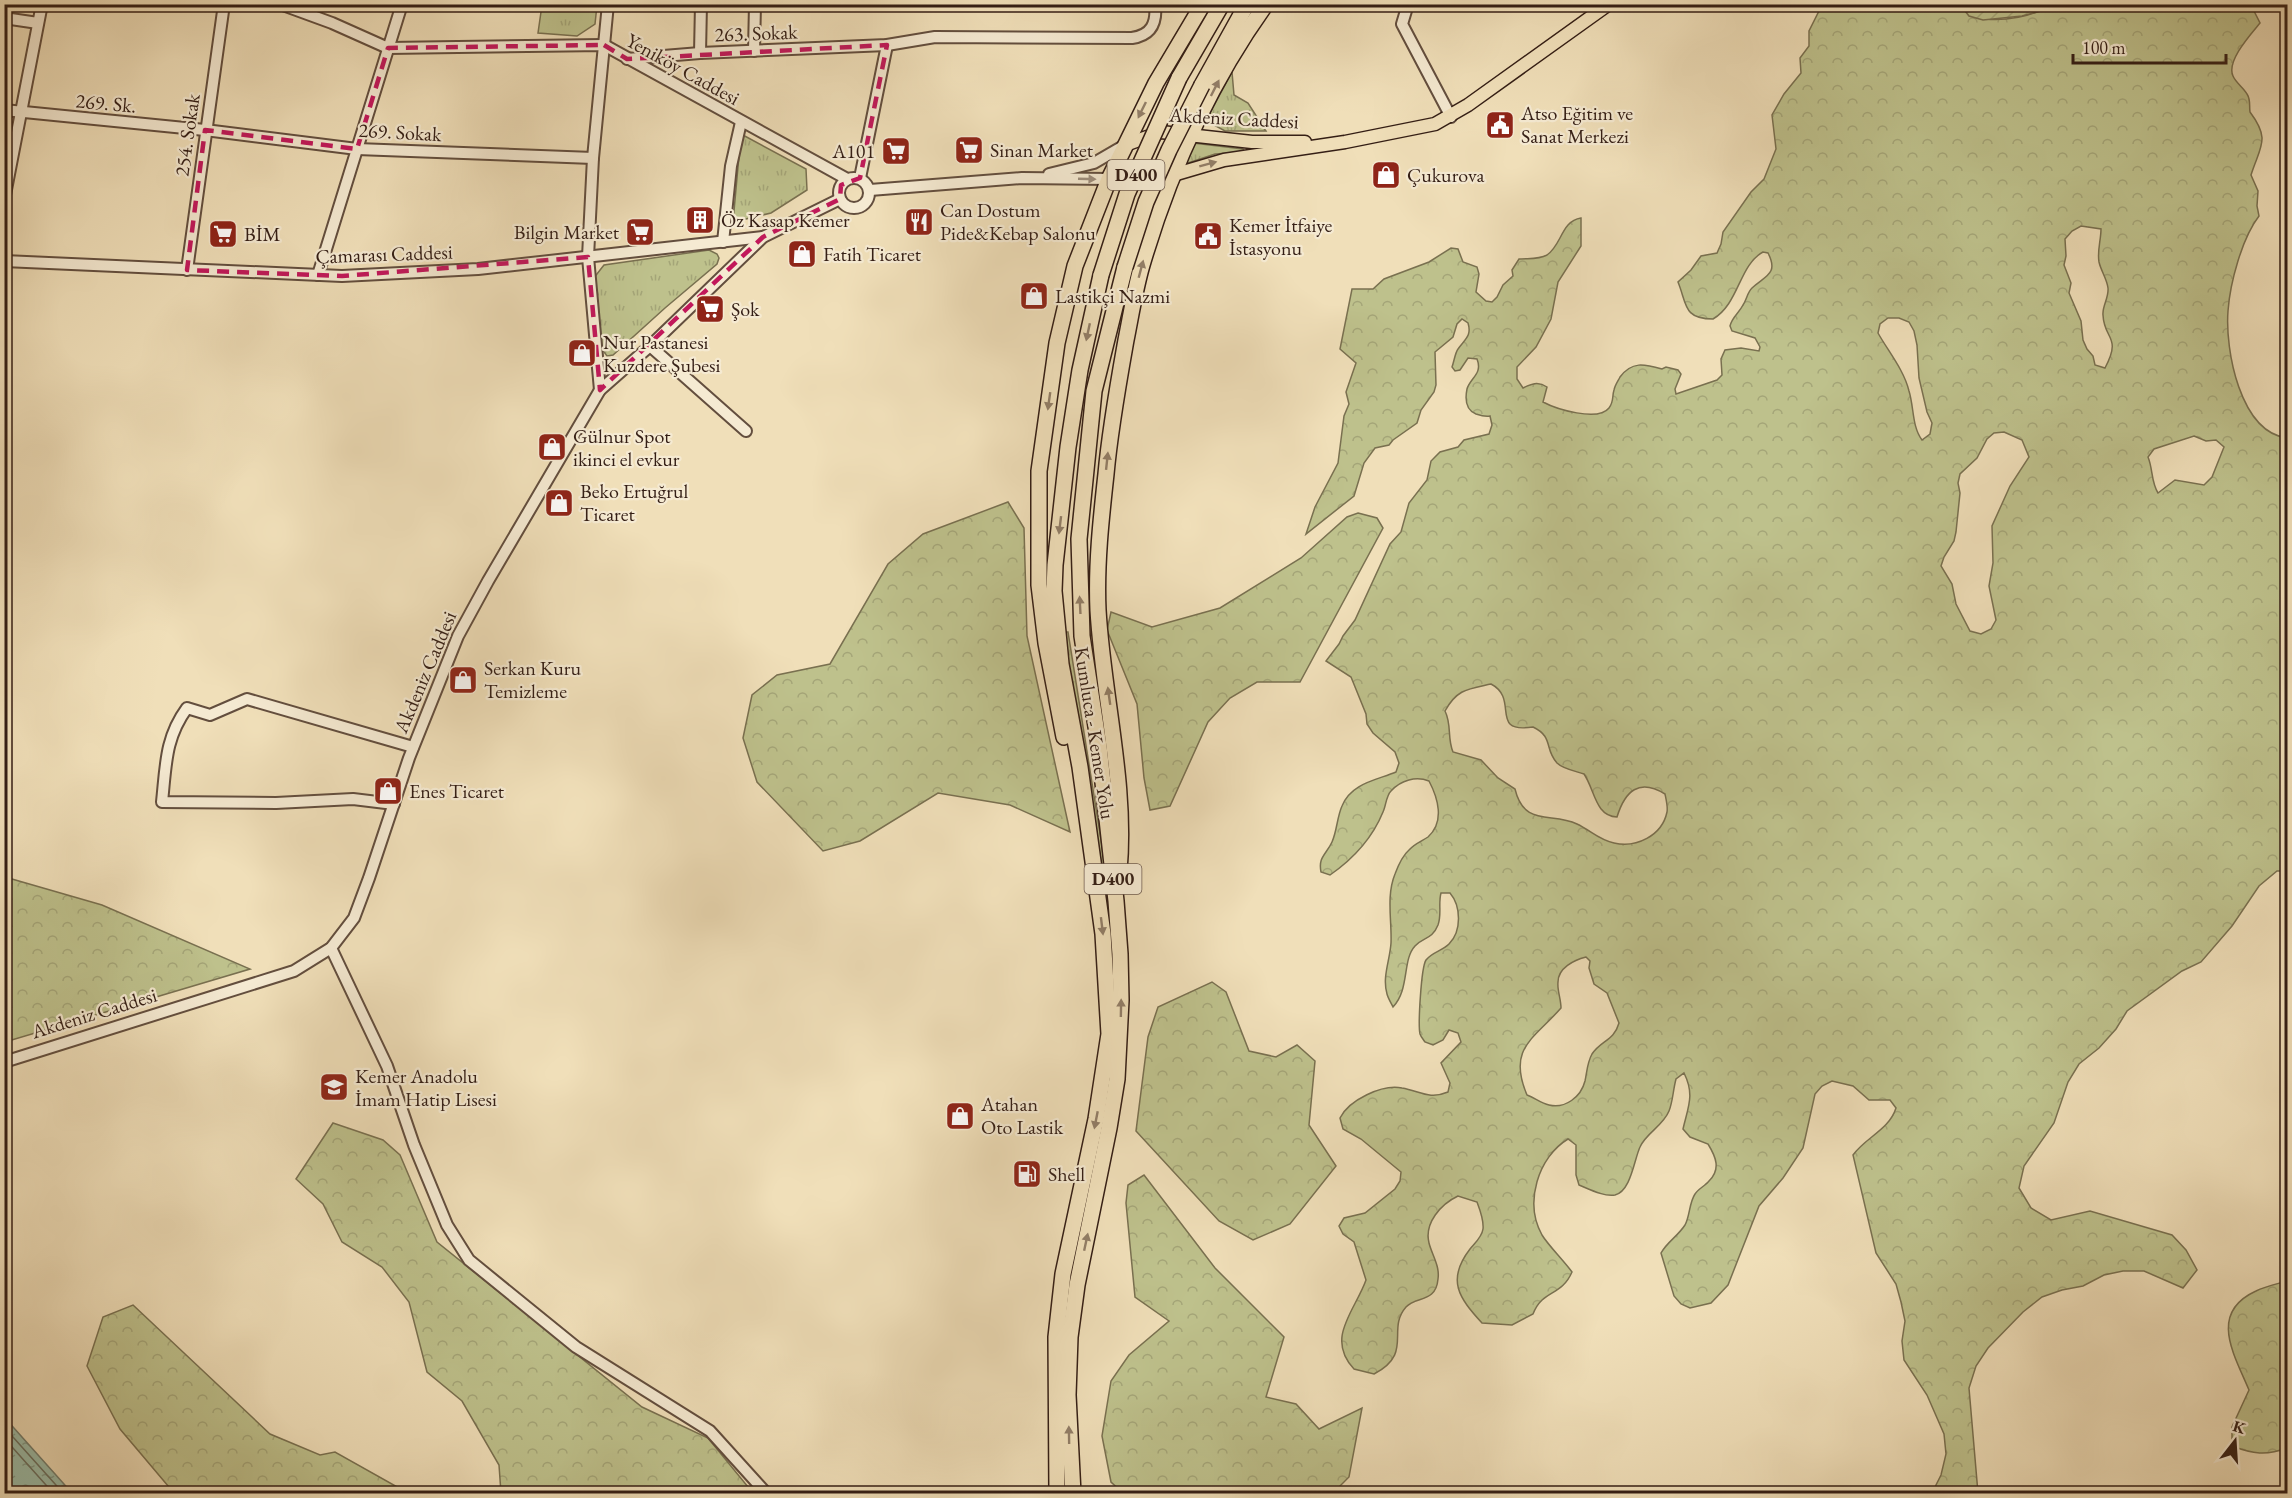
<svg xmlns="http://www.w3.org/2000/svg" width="2292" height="1498" font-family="'EB Garamond',serif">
  <defs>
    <pattern id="grass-tufts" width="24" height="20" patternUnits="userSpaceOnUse" patternTransform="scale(1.5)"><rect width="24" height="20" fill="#bec18c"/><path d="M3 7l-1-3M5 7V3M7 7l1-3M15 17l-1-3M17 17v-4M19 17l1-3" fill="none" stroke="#a4a578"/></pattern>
    <pattern id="forest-crowns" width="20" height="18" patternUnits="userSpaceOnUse" patternTransform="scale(1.5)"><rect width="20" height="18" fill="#bec18c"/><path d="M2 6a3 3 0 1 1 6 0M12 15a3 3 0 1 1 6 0" fill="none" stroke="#a4a578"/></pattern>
    <pattern id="garden-furrows" width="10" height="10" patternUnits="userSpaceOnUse" patternTransform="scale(1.5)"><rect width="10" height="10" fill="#bec18c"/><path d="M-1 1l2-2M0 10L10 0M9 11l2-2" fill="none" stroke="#a4a578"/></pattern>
    <pattern id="water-ripples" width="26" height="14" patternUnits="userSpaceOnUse" patternTransform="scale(1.5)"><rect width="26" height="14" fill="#9bbda9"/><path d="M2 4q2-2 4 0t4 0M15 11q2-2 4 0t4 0" fill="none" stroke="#7f9988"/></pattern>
  </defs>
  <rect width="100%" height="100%" fill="#f0dfb9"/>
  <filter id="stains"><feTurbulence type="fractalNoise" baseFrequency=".00333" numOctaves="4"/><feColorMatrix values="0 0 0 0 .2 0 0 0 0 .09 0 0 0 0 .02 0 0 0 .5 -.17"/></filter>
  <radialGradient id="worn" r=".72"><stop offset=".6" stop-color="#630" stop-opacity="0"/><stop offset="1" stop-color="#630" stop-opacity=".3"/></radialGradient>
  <g fill="url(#grass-tufts)" stroke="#797050" stroke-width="1.5">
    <polygon points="542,5 597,5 595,24 577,36 538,33"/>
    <polygon points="1232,72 1234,95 1248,103 1266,131 1225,131 1214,125 1210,113"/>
    <polygon points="741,134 806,169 807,190 771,213 733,222"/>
    <polygon points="1193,143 1243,149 1245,152 1215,154 1185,164"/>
    <polygon points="709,250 717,254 719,258 717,264 665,308 613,355 607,356 599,345 593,279 604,265"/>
    <polygon points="1063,632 1068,632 1108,884 1115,968 1111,1083 1081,1229 1068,1493 1062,1494 1060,1346 1111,969 1105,885"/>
  </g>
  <g fill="url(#forest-crowns)" stroke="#797050" stroke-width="1.5" fill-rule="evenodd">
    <path d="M1825 5H1964V7C1970 11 1979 19 1986 19 2001 21 2037 17 2046 5H2255L2253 9 2260 23C2251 34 2226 61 2233 76 2236 83 2243 87 2247 94 2251 100 2249 106 2250 112 2271 140 2260 146 2251 175L2258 191 2257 206 2259 216C2242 238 2230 283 2228 311 2225 350 2240 432 2287 438V871H2277L2259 886 2232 926 2201 962 2182 971 2127 1011 2116 1029 2099 1048 2079 1064 2068 1082 2054 1123 2024 1166 2019 1188 2031 1208 2051 1220 2090 1211 2172 1235 2186 1250 2197 1270 2183 1288 2144 1271H2123L2104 1275 2083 1286 2062 1290 2042 1297 2023 1312 1988 1348 1976 1366 1969 1388 1978 1493H1932L1941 1475 1946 1454 1944 1434 1927 1395 1904 1360 1902 1341 1905 1321 1901 1302 1896 1284 1876 1253 1853 1155C1866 1137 1889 1130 1896 1108L1890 1100H1869L1853 1086 1832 1081 1822 1086 1815 1094 1803 1148 1783 1178 1759 1206 1728 1285 1711 1303 1690 1308 1681 1304 1674 1296 1661 1253C1667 1242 1678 1236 1685 1225 1690 1216 1689 1203 1695 1194 1698 1189 1705 1186 1709 1181 1721 1169 1716 1157 1708 1144L1690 1137 1683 1129C1688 1107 1695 1095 1684 1073L1676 1079C1673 1090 1673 1101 1669 1111 1663 1126 1646 1133 1640 1147 1634 1160 1631 1191 1615 1195 1604 1197 1589 1189 1579 1185L1576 1175V1145L1568 1139C1538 1157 1524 1203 1542 1235 1548 1245 1564 1261 1572 1272 1561 1297 1543 1289 1533 1314L1512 1325 1482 1323C1459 1298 1446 1280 1470 1249 1475 1243 1482 1237 1483 1229 1484 1220 1480 1210 1477 1202L1458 1196C1441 1204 1424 1223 1429 1243 1432 1255 1440 1266 1438 1279 1436 1303 1416 1296 1406 1307 1386 1330 1414 1353 1374 1374L1354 1369C1325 1338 1355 1311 1366 1280L1354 1242 1343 1234 1339 1226 1344 1218 1365 1213 1395 1189 1400 1181 1401 1172 1361 1139 1343 1129 1340 1118C1349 1100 1382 1084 1402 1088 1420 1091 1429 1100 1448 1092L1450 1083 1441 1063 1461 1042 1458 1033 1449 1030 1443 1040 1433 1045 1425 1042C1423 1039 1421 1037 1420 1034 1418 1025 1421 968 1426 960 1432 952 1442 951 1449 944 1462 931 1461 906 1450 893H1441C1438 904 1442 914 1438 925 1432 940 1423 937 1415 946 1402 960 1410 989 1393 1007 1391 1003 1388 998 1387 994 1382 977 1390 960 1391 943 1392 921 1386 896 1395 874 1398 866 1402 856 1409 850 1414 844 1422 841 1428 837 1445 822 1438 798 1429 781 1416 776 1401 780 1391 791 1386 796 1386 806 1383 812 1372 839 1353 859 1330 875L1321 872C1318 857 1326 855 1332 842 1337 831 1337 817 1342 806 1351 783 1377 780 1396 772L1399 763 1395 752 1373 733 1367 724 1366 714 1351 677 1326 661 1339 644 1343 636 1355 620 1390 544 1401 532 1409 503 1427 480 1431 461 1440 452 1458 447 1464 440 1489 434 1492 425 1490 416C1485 417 1482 416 1476 414 1466 410 1465 399 1467 389 1470 378 1483 374 1477 359L1468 358 1460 370 1455 371 1452 367C1454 362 1455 353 1458 349 1465 339 1472 336 1468 323L1462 319 1457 324 1453 337 1435 352 1436 385 1434 392 1421 410 1417 423 1393 440 1389 445 1375 448 1364 463 1354 496 1306 534 1315 507 1338 463 1344 416 1349 404 1346 392 1356 363 1340 349 1352 289H1373L1384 279 1429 262 1451 248 1458 249 1463 262 1477 267 1479 274 1476 292 1486 301 1492 302 1497 297 1503 285 1513 276 1512 270 1519 259C1528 258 1538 260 1547 255 1562 245 1561 221 1581 218V246L1558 282 1551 319 1536 347 1517 367V379L1523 388C1531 384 1538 381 1547 387L1543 402C1556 409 1598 422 1609 408 1614 402 1612 396 1614 390 1615 385 1618 381 1620 377 1632 361 1644 364 1662 369L1666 367 1678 370 1681 374 1675 389 1676 394 1717 380 1722 375 1721 359 1725 350 1741 348 1759 351 1760 347 1755 338 1732 331 1730 326C1732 317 1739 313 1743 305 1747 299 1747 293 1752 288 1765 276 1779 274 1768 253L1763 252C1739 265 1739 304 1713 319 1683 319 1687 304 1678 282L1691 270 1701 256 1717 253 1721 244 1723 232 1751 192 1764 179 1776 149 1772 115 1784 94 1801 73 1800 58 1809 46V31L1819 11ZM2081 226 2101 229C2101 240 2097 251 2099 262 2101 271 2107 279 2108 288 2109 298 2102 306 2103 315 2104 340 2122 336 2105 368L2095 365 2093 356 2087 349 2083 340 2081 321 2069 293 2071 283 2064 265 2066 256 2065 239 2072 231ZM1888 318H1899L1909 322 1914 331 1917 345 1919 378 1927 412 1932 423 1930 434 1922 440C1912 427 1914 407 1909 391 1904 370 1888 351 1878 333L1880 324ZM2004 432 2022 440 2029 457 2010 486 1992 526 1993 563 1989 586 1996 620 1991 629 1981 634 1970 631 1956 604 1952 584 1941 566 1944 557 1954 541 1956 532 1960 493 1958 483 1960 474 1977 458 1987 439 1994 433ZM2194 436 2206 441 2216 440 2224 447 2212 477 2204 485 2175 480 2158 493C2151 482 2153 469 2148 457L2154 449ZM1491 684C1520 699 1488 734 1533 727 1554 737 1544 749 1557 763 1563 769 1575 771 1584 774 1595 790 1595 816 1617 817 1625 791 1639 778 1665 794 1666 799 1668 807 1667 812 1662 836 1636 848 1614 843 1599 840 1590 830 1577 824 1551 812 1524 827 1515 789L1498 778 1481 760 1453 752C1447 738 1452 725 1445 711 1457 689 1468 689 1491 684ZM1586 957 1590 961 1589 968 1594 984 1607 993 1619 1023C1614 1041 1601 1040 1592 1054 1587 1063 1587 1072 1585 1081 1581 1097 1565 1109 1549 1105 1541 1103 1535 1098 1527 1095 1507 1048 1534 1039 1561 1008 1561 999 1557 990 1558 982 1558 968 1574 960 1586 957Z"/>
    <polygon points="1008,502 1024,528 1027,636 1070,832 1010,805 938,793 860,841 823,851 757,782 743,738 752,695 777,675 830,664 888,564 923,534"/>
    <polygon points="1358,513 1377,518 1383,528 1300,682 1257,682 1230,698 1208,722 1170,806 1150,810 1144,778 1137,704 1107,630 1111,612 1152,627 1220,608 1301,558 1347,517"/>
    <polygon points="5,877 102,905 250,969 5,1042"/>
    <polygon points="1212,982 1226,992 1249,1051 1276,1057 1297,1045 1315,1061 1309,1125 1336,1166 1290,1224 1253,1240 1219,1221 1136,1131 1148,1037 1158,1007"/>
    <polygon points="333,1123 383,1140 400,1155 437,1242 642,1407 708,1438 753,1493 501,1493 499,1465 462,1401 427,1372 409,1302 382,1267 342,1242 323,1204 296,1179"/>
    <polygon points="1144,1175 1215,1268 1284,1337 1266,1397 1296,1404 1319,1429 1362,1408 1349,1477 1333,1493 1123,1493 1111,1482 1102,1436 1111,1381 1129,1355 1169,1321 1135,1297 1126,1203 1128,1185"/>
    <path d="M2287 1281V1448C2266 1456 2253 1454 2232 1446V1427L2249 1390C2234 1354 2208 1313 2256 1291 2266 1286 2277 1284 2287 1281Z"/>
    <polygon points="133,1305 270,1434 320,1455 335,1452 408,1493 174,1493 120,1429 87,1366 103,1317"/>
  </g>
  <polygon fill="url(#garden-furrows)" stroke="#797050" stroke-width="1.5" points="1964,5 1964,4 2046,5 2041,11 2022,16 1983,20 1969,16 1965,11"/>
  <polygon fill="url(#water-ripples)" stroke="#727d6e" stroke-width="1.5" points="5,1418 72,1493 5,1493"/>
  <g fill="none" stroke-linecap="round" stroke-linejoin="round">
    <g stroke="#686e5f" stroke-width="1.5">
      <polyline points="4,1427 64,1494"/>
      <polyline points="4,1438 54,1494"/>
    </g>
    <g stroke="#634e3e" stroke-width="14">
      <g id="minor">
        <polyline points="280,4 332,23 388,48 604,45 847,179"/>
        <polyline points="1408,4 1402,24 1451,117"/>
        <polyline points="4,18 38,23"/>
        <polyline points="754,51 755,4"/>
        <polyline points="700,53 701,4"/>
        <path d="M627 59 700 53 887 45 935 37 1132 38C1152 35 1157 23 1155 4"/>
        <polyline points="4,110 205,130 357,149 593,158"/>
        <polyline points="1049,174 1094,163 1125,145"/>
        <circle cx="854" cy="193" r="15"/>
        <polyline points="860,178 887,45"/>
        <polyline points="870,190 1022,178 1109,179"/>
        <polyline points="4,200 42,4"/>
        <polyline points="723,242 731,166 741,122"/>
        <polyline points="4,261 342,276 478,269 763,237"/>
        <polyline points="187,270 224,4"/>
        <polyline points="318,275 402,4"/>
        <polyline points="650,346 746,431"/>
        <polyline points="600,390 588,257 593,158 608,4"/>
        <path d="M394 804 353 799 276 803 162 802C166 765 165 738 187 708L210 715 247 699 413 747"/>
        <polyline points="331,948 387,1066 414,1145 447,1225 469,1260 576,1347 710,1431 767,1494"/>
        <polyline points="4,1062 294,971 331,948 354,918 369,878 409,758 458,636 488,581 600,390 650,346 763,237 840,199"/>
      </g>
    </g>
    <g stroke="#341e15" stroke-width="15">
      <g id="major">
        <polyline points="1125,145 1161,132 1252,142 1305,142"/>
        <polyline points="1109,179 1144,179 1173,175 1224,160 1345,142 1435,124 1468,105 1609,4"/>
      </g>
    </g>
    <g stroke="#341e15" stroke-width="18">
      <g id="highway">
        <polyline points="1179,78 1222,4"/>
        <polyline points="1202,85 1247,4"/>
        <polyline points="1064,737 1046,643 1039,585 1039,471 1057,343 1075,266 1109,179 1156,83 1203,4"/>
        <path d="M1119 871C1127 784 1103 697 1098 610 1096 565 1101 519 1106 474 1110 429 1118 385 1126 340 1131 315 1135 289 1142 265 1169 173 1210 82 1266 4"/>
        <polyline points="1057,1494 1056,1337 1063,1274 1096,1119 1109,1034 1103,934 1080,767 1061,664 1054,591 1055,565 1068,447 1080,370 1101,275"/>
        <polyline points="1073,1494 1068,1395 1070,1337 1077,1285 1109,1128 1117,1079 1121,1000 1120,954 1116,901 1099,746 1082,636 1079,539 1094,391 1125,267"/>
      </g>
    </g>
    <use href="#minor" stroke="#f5ead2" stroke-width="10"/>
    <use href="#major" stroke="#f0dfb9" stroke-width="12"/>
    <use href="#highway" stroke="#f0dfb9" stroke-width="15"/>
    <g stroke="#341e15" stroke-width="18" stroke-linecap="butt">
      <g id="highway-bridge">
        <polyline points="1125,267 1146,202 1169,150 1202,85"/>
        <polyline points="1101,275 1127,194 1179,78"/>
      </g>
    </g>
    <use href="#highway-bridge" stroke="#f0dfb9" stroke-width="15"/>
  </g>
  <defs><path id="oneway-solid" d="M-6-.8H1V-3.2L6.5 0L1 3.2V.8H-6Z" transform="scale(1.5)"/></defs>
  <g fill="#927e67">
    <use href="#oneway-solid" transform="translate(1215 88) rotate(-63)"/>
    <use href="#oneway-solid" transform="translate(1142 110) rotate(116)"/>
    <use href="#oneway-solid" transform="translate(1208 164) rotate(-15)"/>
    <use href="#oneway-solid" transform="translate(1141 269) rotate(-75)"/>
    <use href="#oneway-solid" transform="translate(1088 332) rotate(102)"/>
    <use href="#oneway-solid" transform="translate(1049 401) rotate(98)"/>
    <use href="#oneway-solid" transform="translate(1107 461) rotate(-84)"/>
    <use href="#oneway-solid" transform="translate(1060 525) rotate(97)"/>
    <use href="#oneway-solid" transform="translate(1080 605) rotate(-93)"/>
    <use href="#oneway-solid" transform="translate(1109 696) rotate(-98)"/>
    <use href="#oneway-solid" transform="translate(1102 926) rotate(83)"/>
    <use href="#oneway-solid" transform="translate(1121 1008) rotate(-89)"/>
    <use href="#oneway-solid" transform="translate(1096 1120) rotate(101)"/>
    <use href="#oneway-solid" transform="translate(1086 1242) rotate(-78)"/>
    <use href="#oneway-solid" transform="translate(1069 1435) rotate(-91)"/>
  </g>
  <use fill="#9e8e7d" href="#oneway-solid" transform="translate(1087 179) rotate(2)"/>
  <path fill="none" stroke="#c2185b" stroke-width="4.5" stroke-dasharray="12 8" stroke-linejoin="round" d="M604 45 627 59 887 45 860 178 841 185 840 199 763 237 600 390 588 257 342 276 187 270 205 130 357 149 388 48Z"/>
  <defs>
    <g id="civic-square" transform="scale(1.5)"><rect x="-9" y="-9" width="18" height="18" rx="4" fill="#8f2418" stroke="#f5ead2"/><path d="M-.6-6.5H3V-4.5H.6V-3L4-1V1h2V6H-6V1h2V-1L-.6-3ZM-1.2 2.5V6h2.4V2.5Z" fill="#fff"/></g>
    <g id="supermarket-square" transform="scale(1.5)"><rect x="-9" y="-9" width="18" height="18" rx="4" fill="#8f2418" stroke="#f5ead2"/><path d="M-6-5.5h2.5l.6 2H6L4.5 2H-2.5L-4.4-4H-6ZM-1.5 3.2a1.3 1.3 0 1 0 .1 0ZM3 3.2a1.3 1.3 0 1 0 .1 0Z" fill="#fff"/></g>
    <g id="shop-square" transform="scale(1.5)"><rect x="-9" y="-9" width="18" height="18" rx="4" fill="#8f2418" stroke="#f5ead2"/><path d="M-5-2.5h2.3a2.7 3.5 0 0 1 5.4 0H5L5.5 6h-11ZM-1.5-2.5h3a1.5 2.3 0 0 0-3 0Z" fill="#fff"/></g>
    <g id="building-square" transform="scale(1.5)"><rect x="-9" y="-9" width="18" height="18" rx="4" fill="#8f2418" stroke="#f5ead2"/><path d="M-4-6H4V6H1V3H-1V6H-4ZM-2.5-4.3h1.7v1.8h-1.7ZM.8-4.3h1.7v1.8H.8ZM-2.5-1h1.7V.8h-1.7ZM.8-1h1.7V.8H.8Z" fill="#fff"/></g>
    <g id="restaurant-square" transform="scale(1.5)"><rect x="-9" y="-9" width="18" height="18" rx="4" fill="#8f2418" stroke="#f5ead2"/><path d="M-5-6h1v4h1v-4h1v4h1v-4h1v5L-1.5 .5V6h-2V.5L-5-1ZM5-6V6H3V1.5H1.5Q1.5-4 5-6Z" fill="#fff"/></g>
    <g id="school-square" transform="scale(1.5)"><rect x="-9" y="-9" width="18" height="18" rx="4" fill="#8f2418" stroke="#f5ead2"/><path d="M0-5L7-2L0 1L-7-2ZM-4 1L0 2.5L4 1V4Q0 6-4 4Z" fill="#fff"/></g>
    <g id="fuel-square" transform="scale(1.5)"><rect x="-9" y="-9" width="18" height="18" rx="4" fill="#8f2418" stroke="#f5ead2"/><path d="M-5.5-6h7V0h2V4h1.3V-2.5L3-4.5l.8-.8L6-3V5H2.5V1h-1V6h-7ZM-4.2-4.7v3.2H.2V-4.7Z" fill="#fff"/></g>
  </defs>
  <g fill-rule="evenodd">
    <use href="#civic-square" x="1500" y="125"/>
    <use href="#supermarket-square" x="969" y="150"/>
    <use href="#supermarket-square" x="896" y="151"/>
    <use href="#shop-square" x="1386" y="175"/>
    <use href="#building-square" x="700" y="220"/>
    <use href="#restaurant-square" x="919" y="222"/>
    <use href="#supermarket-square" x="640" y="232"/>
    <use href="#supermarket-square" x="223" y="234"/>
    <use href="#civic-square" x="1208" y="236"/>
    <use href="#shop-square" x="802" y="254"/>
    <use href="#shop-square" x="1034" y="296"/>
    <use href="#supermarket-square" x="710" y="309"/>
    <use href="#shop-square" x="582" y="353"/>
    <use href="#shop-square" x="552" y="447"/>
    <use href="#shop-square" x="559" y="503"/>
    <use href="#shop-square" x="463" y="680"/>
    <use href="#shop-square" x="388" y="791"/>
    <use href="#school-square" x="334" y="1087"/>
    <use href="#shop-square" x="960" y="1116"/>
    <use href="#fuel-square" x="1027" y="1174"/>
  </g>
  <g text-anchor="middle" stroke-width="4.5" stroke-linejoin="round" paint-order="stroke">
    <g fill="#f5ead2" stroke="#6e5b4e" stroke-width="1.5">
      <rect x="1107.5" y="160" width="57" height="30" rx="4.5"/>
      <rect x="1084.5" y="864" width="57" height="30" rx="4.5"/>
    </g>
    <g font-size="18" font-weight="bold" fill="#341e15">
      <text x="1136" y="181">D400</text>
      <text x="1113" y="885">D400</text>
    </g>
    <g font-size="20" fill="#341e15" stroke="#f5ead2">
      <text transform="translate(756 33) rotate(-2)" y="7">263. Sokak</text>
      <text transform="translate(683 69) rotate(29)" y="7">Yeniköy Caddesi</text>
      <text transform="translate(106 103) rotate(5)" y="7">269. Sk.</text>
      <text transform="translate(1234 118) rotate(3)" y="7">Akdeniz Caddesi</text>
      <text transform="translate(400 132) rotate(3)" y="7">269. Sokak</text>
      <text transform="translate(187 135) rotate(-82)" y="7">254. Sokak</text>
      <text transform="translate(384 254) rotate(-2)" y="7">Çamarası Caddesi</text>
      <text transform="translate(425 672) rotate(-67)" y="7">Akdeniz Caddesi</text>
      <text transform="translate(1095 733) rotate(81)" y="7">Kumluca - Kemer Yolu</text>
      <text transform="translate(94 1013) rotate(-17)" y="7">Akdeniz Caddesi</text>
    </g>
    <g font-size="20" fill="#341e15" stroke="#f5ead2" text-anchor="start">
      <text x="1521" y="120">Atso Eğitim ve<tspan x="1521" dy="23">Sanat Merkezi</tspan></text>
      <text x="990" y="157">Sinan Market</text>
      <text x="875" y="158" text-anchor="end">A101</text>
      <text x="1407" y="182">Çukurova</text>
      <text x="940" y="217">Can Dostum<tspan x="940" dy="23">Pide&amp;Kebap Salonu</tspan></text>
      <text x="721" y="227">Öz Kasap Kemer</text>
      <text x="1229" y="232">Kemer İtfaiye<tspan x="1229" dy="23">İstasyonu</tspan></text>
      <text x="619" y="239" text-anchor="end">Bilgin Market</text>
      <text x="244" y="241">BİM</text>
      <text x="823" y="261">Fatih Ticaret</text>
      <text x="1055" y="303">Lastikçi Nazmi</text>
      <text x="731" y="316">Şok</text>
      <text x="603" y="349">Nur Pastanesi<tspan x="603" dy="23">Kuzdere Şubesi</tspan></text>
      <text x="573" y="443">Gülnur Spot<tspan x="573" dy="23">ikinci el evkur</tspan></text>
      <text x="580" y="498">Beko Ertuğrul<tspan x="580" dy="23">Ticaret</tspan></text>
      <text x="484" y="675">Serkan Kuru<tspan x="484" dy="23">Temizleme</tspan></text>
      <text x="409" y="798">Enes Ticaret</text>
      <text x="355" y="1083">Kemer Anadolu<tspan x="355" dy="23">İmam Hatip Lisesi</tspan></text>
      <text x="981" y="1111">Atahan<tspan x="981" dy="23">Oto Lastik</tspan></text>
      <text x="1048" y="1181">Shell</text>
    </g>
  </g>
  <rect width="2292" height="1498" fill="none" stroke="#f0dfb9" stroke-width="24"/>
  <rect x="6" y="6" width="2280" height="1486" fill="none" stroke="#341e15" stroke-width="3"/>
  <rect x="12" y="12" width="2268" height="1474" fill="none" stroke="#341e15" stroke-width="1.5"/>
  <g transform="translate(2235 1441) rotate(17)" stroke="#f5ead2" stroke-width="4.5" paint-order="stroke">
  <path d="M0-4.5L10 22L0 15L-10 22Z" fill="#341e15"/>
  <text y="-9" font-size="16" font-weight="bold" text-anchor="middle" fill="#341e15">K</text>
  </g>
  <path d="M2073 54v9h153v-9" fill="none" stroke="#341e15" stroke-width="3"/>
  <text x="2082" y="54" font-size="18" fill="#341e15" stroke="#f5ead2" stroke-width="4.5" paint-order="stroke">100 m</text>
  <rect width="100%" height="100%" filter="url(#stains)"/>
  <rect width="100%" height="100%" fill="url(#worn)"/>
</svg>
